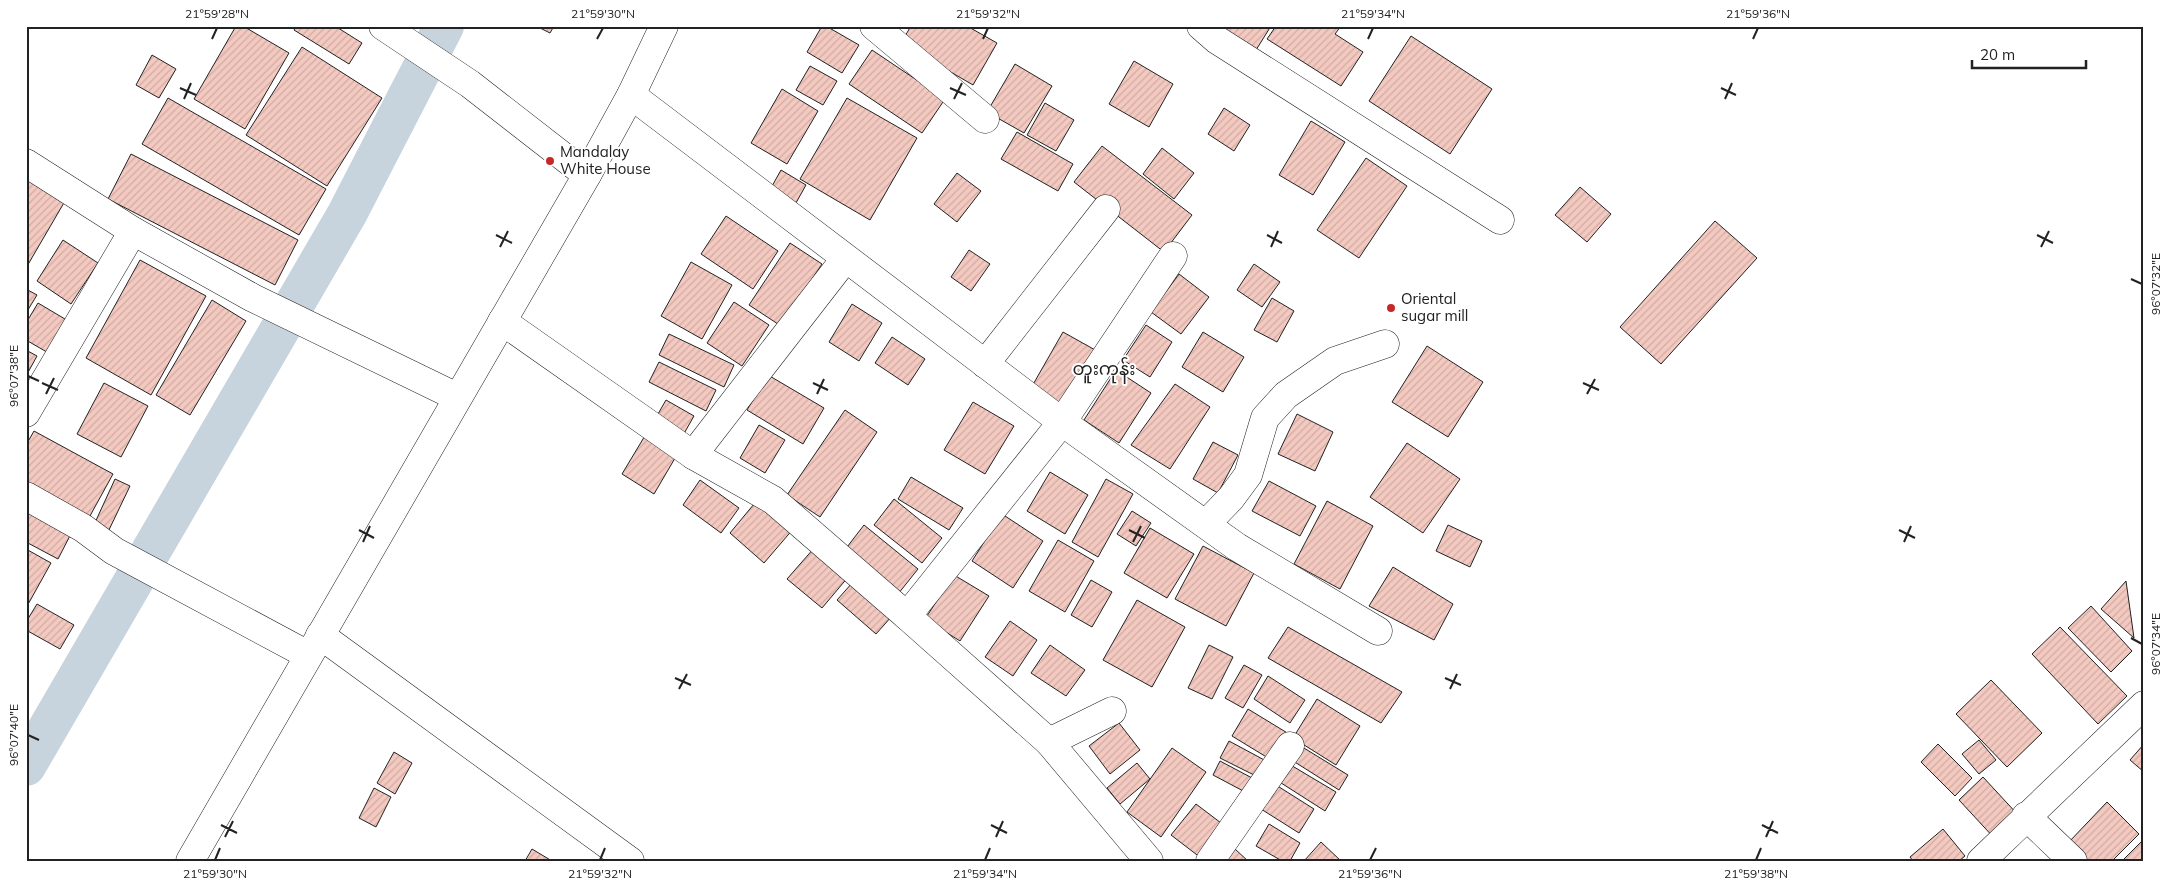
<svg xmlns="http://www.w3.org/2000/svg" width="2170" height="887" font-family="Mulish,'Noto Sans Myanmar',sans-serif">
  <defs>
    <pattern id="building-hatch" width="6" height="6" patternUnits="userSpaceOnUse" patternTransform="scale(1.25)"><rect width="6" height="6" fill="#f3c9c0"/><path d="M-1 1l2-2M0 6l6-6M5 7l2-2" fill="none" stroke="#d0aca5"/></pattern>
  </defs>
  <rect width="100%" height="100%" fill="#fff"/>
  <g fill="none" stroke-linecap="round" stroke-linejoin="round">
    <polyline stroke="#c7d3dd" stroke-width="40" points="26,766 347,214 444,26"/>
  </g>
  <g fill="url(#building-hatch)" stroke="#222">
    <polygon points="236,26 243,26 289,53 245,129 194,99"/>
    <polygon points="297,26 335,26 362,43 349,64 294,30"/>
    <polygon points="536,26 554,26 550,33"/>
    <polygon points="822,26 826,26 859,45 842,73 807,52"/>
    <polygon points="911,26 967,26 997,43 973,85 901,43"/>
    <polygon points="1215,26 1271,26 1251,58"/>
    <polygon points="1276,26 1341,26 1335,34 1363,52 1341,86 1267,39"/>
    <polygon points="1411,36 1492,89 1450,154 1369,101"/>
    <polygon points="302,47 382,98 327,186 246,135"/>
    <polygon points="872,50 945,99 922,133 849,84"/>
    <polygon points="152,55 176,69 159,98 136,85"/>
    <polygon points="1134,61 1173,84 1149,127 1109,104"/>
    <polygon points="1015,64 1052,86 1024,133 987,112"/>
    <polygon points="810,66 837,81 823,105 796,90"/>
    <polygon points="782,89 818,111 787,164 751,143"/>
    <polygon points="168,98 326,189 299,235 142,144"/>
    <polygon points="847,98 917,138 870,220 800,179"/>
    <polygon points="1045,103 1074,120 1056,151 1027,135"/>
    <polygon points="1224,108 1250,125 1234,151 1208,134"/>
    <polygon points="1311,121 1345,142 1313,195 1279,175"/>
    <polygon points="1017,132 1073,164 1058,191 1001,159"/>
    <polygon points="1102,146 1192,215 1164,252 1074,182"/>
    <polygon points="1162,148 1194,173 1174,199 1143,174"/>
    <polygon points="131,154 298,240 275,285 108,199"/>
    <polygon points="1366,158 1407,186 1359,258 1317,230"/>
    <polygon points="781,170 806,185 792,210 767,195"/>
    <polygon points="957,173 981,191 957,222 934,204"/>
    <polygon points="29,180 65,201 26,268 26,183"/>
    <polygon points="1580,187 1611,214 1587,242 1555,215"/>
    <polygon points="726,216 778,251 753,289 701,254"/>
    <polygon points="1715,221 1757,258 1661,364 1620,327"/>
    <polygon points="63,240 98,263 71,304 37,281"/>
    <polygon points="790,243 822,264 781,326 749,305"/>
    <polygon points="969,250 990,264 971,291 951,277"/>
    <polygon points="140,260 206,296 151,395 86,358"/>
    <polygon points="691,262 732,285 702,339 661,316"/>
    <polygon points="1254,264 1280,282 1262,307 1237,290"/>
    <polygon points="1179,274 1209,297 1181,334 1151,312"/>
    <polygon points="26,289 37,295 26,313"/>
    <polygon points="1272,298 1294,311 1277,342 1254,330"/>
    <polygon points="212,300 246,321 190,415 156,395"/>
    <polygon points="734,302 769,325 742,366 707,343"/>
    <polygon points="38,303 70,322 52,355 26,340 26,323"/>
    <polygon points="852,304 882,323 859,361 829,342"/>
    <polygon points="1146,325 1172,342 1150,377 1123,360"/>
    <polygon points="1063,332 1097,351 1064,408 1031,388"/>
    <polygon points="1203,332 1244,357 1223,392 1182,367"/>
    <polygon points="669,334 734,365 724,387 659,355"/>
    <polygon points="892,337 925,359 908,385 875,363"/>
    <polygon points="1427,346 1483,382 1448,437 1392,402"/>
    <polygon points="26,350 37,356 26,376"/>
    <polygon points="659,362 716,390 706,411 649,382"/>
    <polygon points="1116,370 1151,393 1119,443 1084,420"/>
    <polygon points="768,375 824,408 803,444 747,410"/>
    <polygon points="104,383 148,406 121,457 77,434"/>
    <polygon points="1175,384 1210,407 1170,469 1131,445"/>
    <polygon points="666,400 694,416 682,437 654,421"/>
    <polygon points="973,402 1014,426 985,474 944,450"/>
    <polygon points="845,410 877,432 820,517 787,495"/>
    <polygon points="1297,414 1333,432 1315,471 1278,454"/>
    <polygon points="759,425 785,440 765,473 740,458"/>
    <polygon points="34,431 113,474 85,525 26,493 26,445"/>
    <polygon points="646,434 678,453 654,494 622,474"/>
    <polygon points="1213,442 1238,455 1218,493 1193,479"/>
    <polygon points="1407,443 1460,479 1423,533 1370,497"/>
    <polygon points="1050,472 1088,495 1065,534 1027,511"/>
    <polygon points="911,477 963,508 949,530 898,499"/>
    <polygon points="115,479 130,486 107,534 93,527"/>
    <polygon points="1106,479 1133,494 1098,557 1072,542"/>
    <polygon points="700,480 739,508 721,533 683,505"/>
    <polygon points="1269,481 1316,506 1300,536 1252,511"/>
    <polygon points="759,498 794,528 764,563 730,533"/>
    <polygon points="894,499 942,538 922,563 874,525"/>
    <polygon points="26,501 75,526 58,559 26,542"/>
    <polygon points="1327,501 1373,526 1340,589 1294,564"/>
    <polygon points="1132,511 1151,523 1136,546 1117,534"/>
    <polygon points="1002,514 1043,541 1013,588 972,561"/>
    <polygon points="864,525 918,569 898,594 844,551"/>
    <polygon points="1448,525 1482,541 1470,567 1436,551"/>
    <polygon points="1150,528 1194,554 1167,598 1124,573"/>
    <polygon points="1058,540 1094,561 1065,612 1029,591"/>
    <polygon points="1203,546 1254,573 1226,626 1175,599"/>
    <polygon points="815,547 849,576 822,608 787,579"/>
    <polygon points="26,549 51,563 26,608"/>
    <polygon points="1393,567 1453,604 1434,640 1369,606"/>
    <polygon points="954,575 989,596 960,641 925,619"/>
    <polygon points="1091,580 1112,592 1092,627 1071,615"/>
    <polygon points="2126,581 2134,638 2101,609"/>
    <polygon points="853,582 892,616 876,634 837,600"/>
    <polygon points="1137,600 1185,627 1152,687 1103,660"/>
    <polygon points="37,604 74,625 60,649 26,630 26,622"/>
    <polygon points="2091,606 2132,651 2111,672 2068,628"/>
    <polygon points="1010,621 1037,640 1013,676 985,657"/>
    <polygon points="1288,627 1402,692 1381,723 1268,658"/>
    <polygon points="2060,627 2127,696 2098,724 2032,654"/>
    <polygon points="1050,645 1085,670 1066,696 1031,673"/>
    <polygon points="1209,645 1233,657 1212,699 1188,688"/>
    <polygon points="1244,665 1262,675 1243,708 1225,698"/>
    <polygon points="1268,676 1305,700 1290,723 1254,699"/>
    <polygon points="1991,680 2042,733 2007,767 1956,714"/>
    <polygon points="1317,699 1360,726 1336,765 1293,738"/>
    <polygon points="1248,709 1289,734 1273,761 1232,736"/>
    <polygon points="1119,723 1140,750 1110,774 1089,746"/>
    <polygon points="1979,740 1996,760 1979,774 1962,754"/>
    <polygon points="1229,741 1268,762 1260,778 1220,758"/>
    <polygon points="1938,744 1972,778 1955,796 1921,762"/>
    <polygon points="2144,744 2144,772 2130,760"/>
    <polygon points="1299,745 1348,775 1339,790 1290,759"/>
    <polygon points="1172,748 1206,772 1161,837 1127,812"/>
    <polygon points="394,752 412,763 395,794 377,783"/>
    <polygon points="1220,761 1254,779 1247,793 1213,775"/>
    <polygon points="1137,763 1150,779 1120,804 1107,788"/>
    <polygon points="1289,764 1336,792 1325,811 1278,781"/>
    <polygon points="1983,777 2020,817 1996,840 1959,800"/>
    <polygon points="1276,785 1314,809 1299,833 1261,809"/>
    <polygon points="374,788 391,797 376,827 359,818"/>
    <polygon points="2107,802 2139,834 2112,861 2086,861 2068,843"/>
    <polygon points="1196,804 1225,826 1201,858 1171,835"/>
    <polygon points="1269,824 1300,843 1290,861 1282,861 1256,846"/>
    <polygon points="1943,829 1965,856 1959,861 1913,861 1910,857"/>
    <polygon points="2144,839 2144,861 2122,861"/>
    <polygon points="1321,842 1341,861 1304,861"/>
    <polygon points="532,849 552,861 525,861"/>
    <polygon points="1235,849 1248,861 1225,861"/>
  </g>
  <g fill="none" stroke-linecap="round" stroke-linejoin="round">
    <g stroke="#222" stroke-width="29">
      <g id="street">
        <polyline points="383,26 470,84 587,175"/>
        <polyline points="874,26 985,119"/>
        <polyline points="1201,26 1217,40 1500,220"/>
        <polyline points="631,95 1062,422 1237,547 1378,631"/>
        <polyline points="26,163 133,231 253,298 457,397"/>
        <polyline points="845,259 693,455 773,500 907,616"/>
        <polyline points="502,321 693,455"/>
        <polyline points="985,364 1106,209"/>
        <polyline points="26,413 133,231"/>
        <polyline points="26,496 83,528 114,551 308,655"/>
        <polyline points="1206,524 1231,498 1248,475 1265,418 1286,395 1335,361 1385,344"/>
        <polyline points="320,635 630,861"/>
        <polyline points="1049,742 1112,711"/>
        <polyline points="2026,816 2073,861"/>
        <polyline points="1149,861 1049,742 907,616 1062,422 1173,256"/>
        <polyline points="1210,861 1290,746"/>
        <polyline points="1981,861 2144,705"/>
      </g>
    </g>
    <g stroke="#222" stroke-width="29">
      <polyline id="secondary" points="190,861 587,175 631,95 664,26"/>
    </g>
    <use href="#street" stroke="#fff" stroke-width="28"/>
    <use href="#secondary" stroke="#fff" stroke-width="28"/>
  </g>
  <path fill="none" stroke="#222" stroke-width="2" d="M212 39 217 28M597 39 603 28M983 39 988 28M1368 39 1373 28M1753 39 1758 28M180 88 196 95M950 88 966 95M1721 88 1736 95M184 99 191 83M954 99 962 83M1725 99 1732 83M496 235 512 243M1267 235 1282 243M2037 235 2053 243M500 247 508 231M1271 247 1278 231M2041 247 2049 231M2131 279 2142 284M28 376 39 381M42 383 58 390M813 383 828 390M1583 383 1599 390M46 394 54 378M817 394 824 379M1587 394 1595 379M359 530 374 538M1129 530 1145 538M1899 530 1915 538M363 542 370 526M1133 542 1141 526M1904 542 1911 526M2131 638 2142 644M675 678 691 685M1445 678 1461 685M679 689 687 674M1450 689 1457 674M28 735 39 740M221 825 237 833M991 825 1007 833M1762 825 1778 833M225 837 233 821M996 837 1003 821M1766 837 1773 821M215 860 220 848M600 860 605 848M985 860 990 848M1370 860 1376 848M1756 860 1761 848"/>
  <g fill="#c62828" stroke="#fff" stroke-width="2">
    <circle cx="550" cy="161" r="5"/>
    <circle cx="1391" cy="308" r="5"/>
  </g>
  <g text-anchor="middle" stroke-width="4" stroke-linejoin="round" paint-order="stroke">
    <g font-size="15" fill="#222" stroke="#fff" text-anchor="start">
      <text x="560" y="157">Mandalay<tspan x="560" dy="17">White House</tspan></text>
      <text x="1401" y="304">Oriental<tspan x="1401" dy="17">sugar mill</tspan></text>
    </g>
    <g font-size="18" fill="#222" stroke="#fff">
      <text x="1104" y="375">တူးကုန်း</text>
    </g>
  </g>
  <rect width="2170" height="887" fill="none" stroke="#ffffff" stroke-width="55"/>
  <path d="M1972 60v8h114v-8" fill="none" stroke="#222222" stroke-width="2.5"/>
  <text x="1980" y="60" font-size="15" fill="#222222" stroke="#ffffff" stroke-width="4" paint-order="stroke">20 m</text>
  <rect x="28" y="28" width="2114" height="832" fill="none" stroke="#222" stroke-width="2"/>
  <g font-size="12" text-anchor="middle" fill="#222">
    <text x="217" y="18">21°59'28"N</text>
    <text x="603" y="18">21°59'30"N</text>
    <text x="988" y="18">21°59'32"N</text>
    <text x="1373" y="18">21°59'34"N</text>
    <text x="1758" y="18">21°59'36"N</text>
    <text transform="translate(2156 284) rotate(-90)" y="4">96°07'32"E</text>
    <text transform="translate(14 376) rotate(-90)" y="4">96°07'38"E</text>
    <text transform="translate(2156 644) rotate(-90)" y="4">96°07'34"E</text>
    <text transform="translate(14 735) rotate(-90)" y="4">96°07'40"E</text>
    <text x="215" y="878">21°59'30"N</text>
    <text x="600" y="878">21°59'32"N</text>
    <text x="985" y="878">21°59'34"N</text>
    <text x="1370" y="878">21°59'36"N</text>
    <text x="1756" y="878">21°59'38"N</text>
  </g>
</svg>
